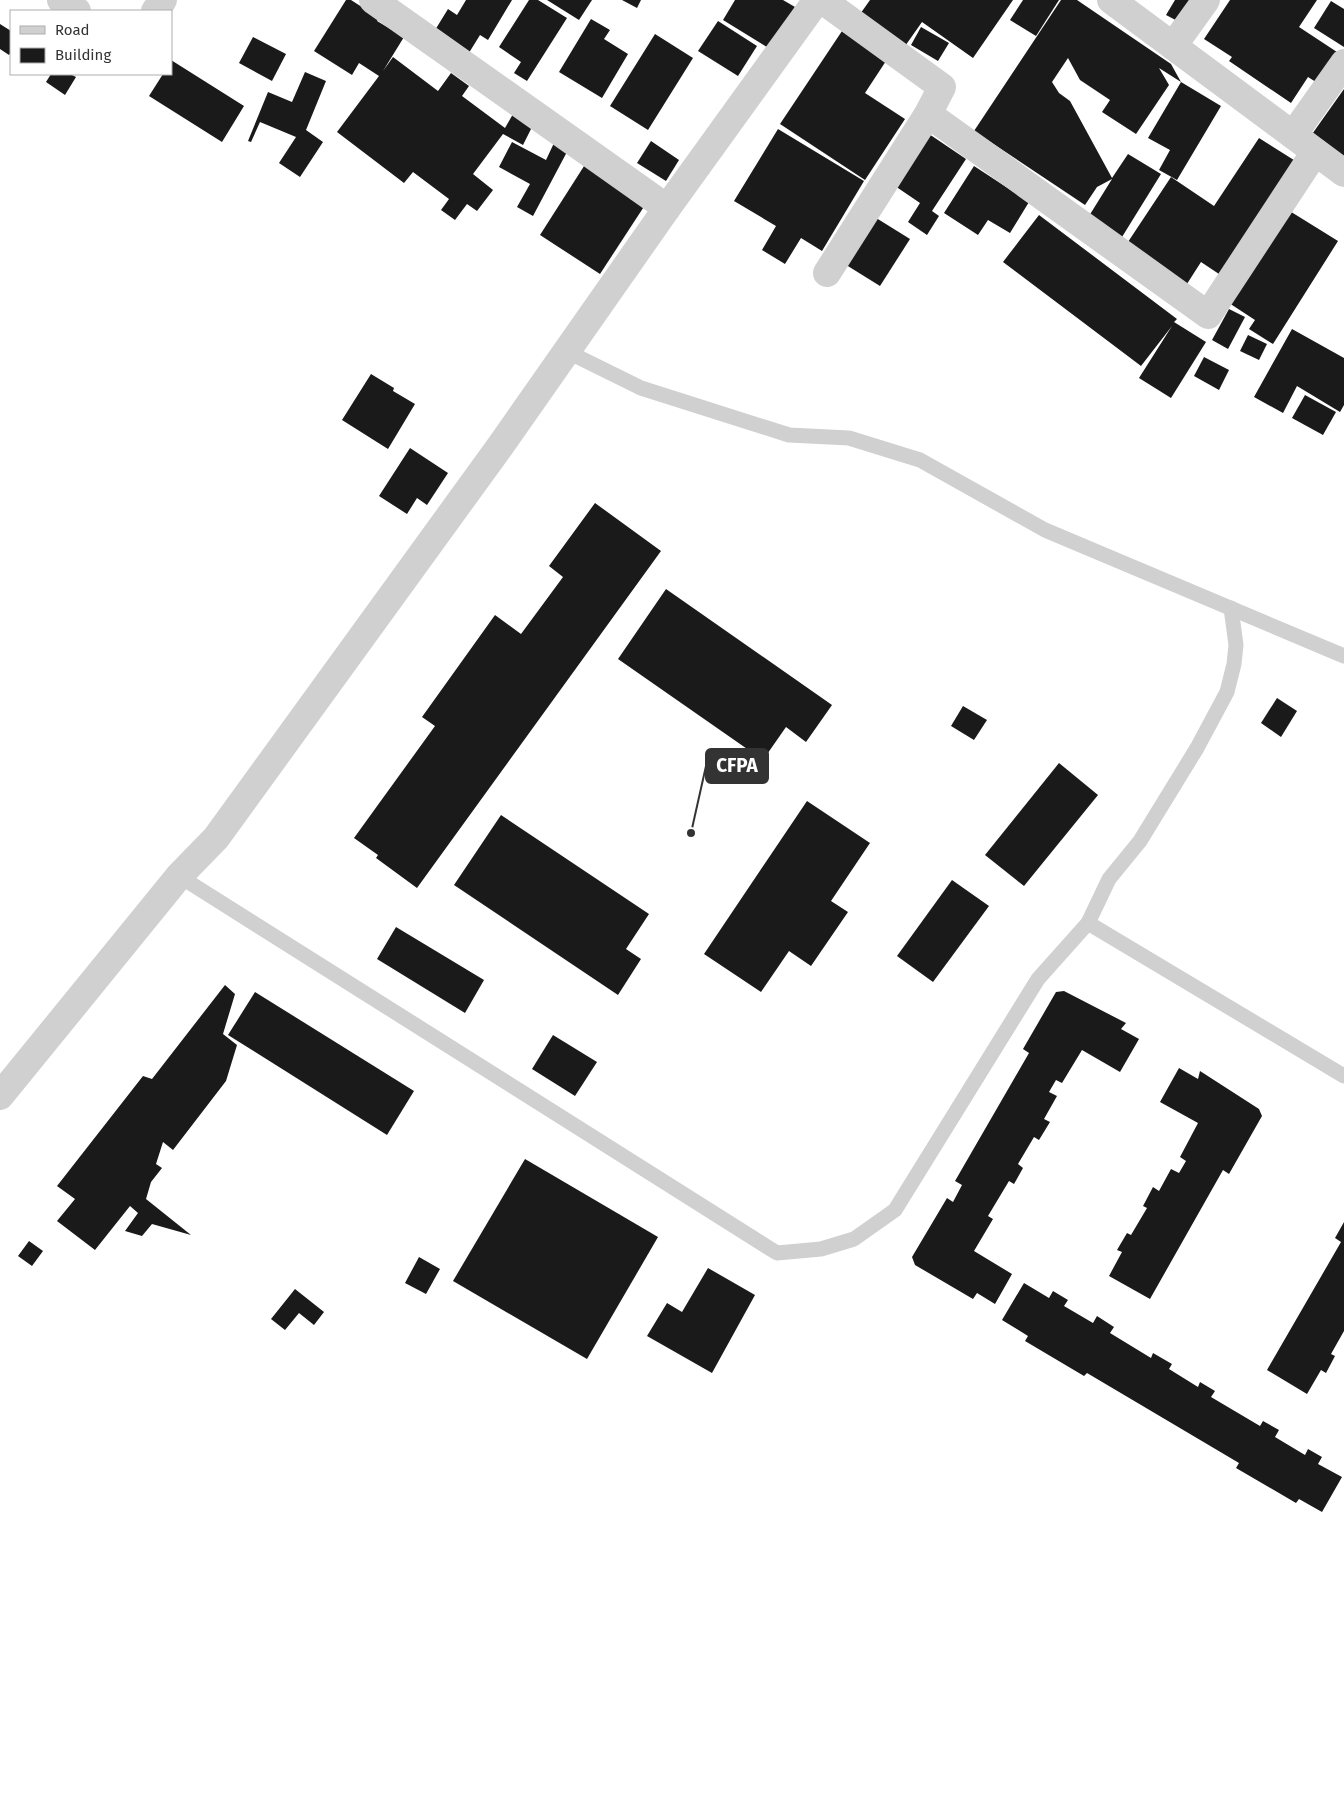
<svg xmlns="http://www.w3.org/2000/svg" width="1344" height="1807" font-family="'Fira Sans',sans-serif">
  <rect width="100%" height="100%" fill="#fff"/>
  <g fill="#1a1a1a">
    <polygon points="346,0 351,0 379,18 377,21 404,37 383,71 393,57 438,91 451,73 469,86 462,96 505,128 513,114 533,125 523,145 503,134 473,174 493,190 477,211 467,204 455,220 441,210 449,199 413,172 404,183 337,132 379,76 359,63 352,75 314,51"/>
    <polygon points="466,0 512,0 488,40 480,35 467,56 432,35 448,9 457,15"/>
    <polygon points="529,0 538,0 567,18 527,81 514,73 521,62 499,47"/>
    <polygon points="547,0 592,0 579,20"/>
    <polygon points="622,0 641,0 637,8"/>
    <polygon points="735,0 783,0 795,7 770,49 723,20"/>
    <polygon points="870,0 1013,0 973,58 922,22 903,49 858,17"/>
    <polygon points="1023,0 1059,0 1036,36 1010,20"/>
    <polygon points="1061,0 1077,0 1171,64 1181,82 1159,68 1169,85 1136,134 1102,112 1110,100 1080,80 1068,58 1052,82 1059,93 1070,101 1112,178 1128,154 1161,174 1122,237 1089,216 1112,179 1097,187 1085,205 974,131"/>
    <polygon points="1175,0 1199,0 1185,25 1166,15"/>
    <polygon points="1230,0 1317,0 1299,27 1340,54 1319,84 1308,77 1291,103 1229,61 1232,57 1204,39"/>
    <polygon points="1331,1 1344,9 1344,47 1314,28"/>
    <polygon points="591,19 610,30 604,39 628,54 602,98 559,72"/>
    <polygon points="718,21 757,46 738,76 698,51"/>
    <polygon points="0,24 11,31 11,52 9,55 0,49"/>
    <polygon points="921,27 949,43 938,61 911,45"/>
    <polygon points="842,31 886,61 865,93 905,119 865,180 780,124"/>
    <polygon points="655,34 693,58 648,130 610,106"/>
    <polygon points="253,37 286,54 272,81 239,63"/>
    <polygon points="171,60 244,106 222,142 149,96 163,74 171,74"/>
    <polygon points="305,72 326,81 306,130 323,142 300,177 279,163 296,137 260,122 251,142 248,141 268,92 292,102"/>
    <polygon points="51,74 70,74 76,77 65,95 46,82"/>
    <polygon points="1181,82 1221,106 1177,180 1159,170 1170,150 1148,138"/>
    <polygon points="1344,89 1344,162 1310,137"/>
    <polygon points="778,129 864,181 822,251 801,238 785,264 762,250 776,226 734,201"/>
    <polygon points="929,134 966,159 932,211 939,216 927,235 908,222 920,203 895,186"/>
    <polygon points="1259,138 1297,162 1222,276 1201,262 1185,287 1124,248 1171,177 1214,206"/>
    <polygon points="651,141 679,160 666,181 637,163"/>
    <polygon points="512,142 546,160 554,143 568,150 533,216 517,207 530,184 499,167"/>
    <polygon points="586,163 647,202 600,274 540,235"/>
    <polygon points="974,166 1029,202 1010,233 988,220 978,235 944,213"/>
    <polygon points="1288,210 1338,241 1273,344 1249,329 1255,320 1229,303"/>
    <polygon points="1039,215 1177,319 1174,322 1206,342 1171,398 1139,378 1172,326 1141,366 1003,262"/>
    <polygon points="873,216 910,239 880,286 843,263"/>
    <polygon points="1229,309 1245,317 1228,349 1212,340"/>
    <polygon points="1292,329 1344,358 1344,405 1340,412 1297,386 1283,413 1254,397"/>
    <polygon points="1248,335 1267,344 1259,360 1240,351"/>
    <polygon points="1204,357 1229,370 1219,390 1194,376"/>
    <polygon points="371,374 394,388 393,391 415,404 388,449 342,420"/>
    <polygon points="1305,395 1336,412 1323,435 1292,418"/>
    <polygon points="410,448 448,473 427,505 417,498 407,514 379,496"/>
    <polygon points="595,503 661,551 417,888 376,858 378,855 354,838 435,726 422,717 495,615 521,634 563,577 549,566"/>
    <polygon points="666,589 832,705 806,742 786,727 763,760 618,659"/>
    <polygon points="1277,698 1297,711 1281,737 1261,723"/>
    <polygon points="963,706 987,720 974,740 951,726"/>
    <polygon points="1059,763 1098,795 1024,886 985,855"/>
    <polygon points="807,801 870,843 831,901 848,912 811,966 789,951 761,992 704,954"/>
    <polygon points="501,815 649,914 626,949 641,959 618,995 454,885"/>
    <polygon points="952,880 989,906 933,982 897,956"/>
    <polygon points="396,927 484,980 465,1013 377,959"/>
    <polygon points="225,985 235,994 223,1034 237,1045 226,1081 173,1150 163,1142 156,1164 162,1168 151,1182 146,1199 191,1235 152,1224 142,1236 125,1231 138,1213 130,1206 95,1250 57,1221 75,1199 57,1186 143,1076 152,1079"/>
    <polygon points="1064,991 1126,1023 1121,1029 1139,1039 1120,1072 1082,1050 1062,1083 1056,1080 1049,1092 1057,1096 1044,1119 1050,1122 1039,1140 1034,1137 1018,1164 1023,1168 1014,1184 1009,1181 988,1216 993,1219 974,1251 1012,1274 995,1304 977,1293 973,1299 915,1265 912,1257 947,1198 953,1202 962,1185 955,1181 1029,1053 1023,1049 1056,992"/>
    <polygon points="255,992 414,1091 387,1135 228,1035"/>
    <polygon points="553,1035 597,1062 575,1096 532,1069"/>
    <polygon points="1179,1068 1198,1079 1200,1071 1259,1109 1262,1116 1229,1174 1223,1170 1150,1299 1109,1276 1122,1252 1117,1250 1127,1233 1131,1235 1147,1208 1143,1206 1153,1187 1159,1191 1171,1169 1179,1173 1186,1161 1180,1157 1198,1123 1160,1102"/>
    <polygon points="525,1159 658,1237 587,1359 453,1281"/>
    <polygon points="1344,1222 1344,1331 1331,1354 1335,1356 1326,1373 1321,1370 1307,1394 1267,1370 1341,1242 1335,1238"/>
    <polygon points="29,1241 43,1251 32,1266 18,1256"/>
    <polygon points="419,1257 440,1269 426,1294 405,1283"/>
    <polygon points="708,1268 755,1295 712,1373 647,1336 667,1303 682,1312"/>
    <polygon points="1024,1283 1049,1298 1053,1291 1068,1300 1064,1306 1093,1323 1097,1316 1114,1327 1110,1333 1151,1358 1153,1353 1172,1364 1169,1369 1198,1387 1200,1382 1215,1391 1211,1397 1260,1426 1263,1421 1279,1430 1275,1437 1305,1455 1308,1449 1322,1457 1318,1464 1342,1477 1322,1512 1299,1499 1296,1503 1236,1468 1239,1463 1087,1373 1084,1376 1025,1341 1028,1336 1002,1320"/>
    <polygon points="295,1289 324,1312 314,1325 299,1313 285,1330 271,1319"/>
  </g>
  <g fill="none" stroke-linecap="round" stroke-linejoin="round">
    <g stroke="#d0d0d0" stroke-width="15">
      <polyline points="566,351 641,388 789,435 849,438 920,460 1045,530 1344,656"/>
      <polyline points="1231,608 1236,645 1234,664 1227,692 1197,748 1140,841 1109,879 1088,923 1344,1076"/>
      <polyline points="179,876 777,1253 821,1249 854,1239 895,1210 1038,979 1088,923"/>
    </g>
    <g stroke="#d0d0d0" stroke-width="28">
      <polyline points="61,0 77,11"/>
      <polyline points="373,0 667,208 817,0"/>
      <polyline points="822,0 942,87 928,114 827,273"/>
      <polyline points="1111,0 1344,173"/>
      <polyline points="155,11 163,0"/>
      <polyline points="1173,46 1206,0"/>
      <polyline points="928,114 1208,315 1315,152"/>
      <polyline points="1293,135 1344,63"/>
      <polyline points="0,1096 179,876 216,838 501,445 667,208"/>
    </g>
  </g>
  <path fill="none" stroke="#333" stroke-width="2" d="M691 833L706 766"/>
  <circle fill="#333" stroke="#fff" stroke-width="2" cx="691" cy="833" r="5"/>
  <rect fill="#333" stroke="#333" stroke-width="2" x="706" y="749" width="62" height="34" rx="5"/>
  <g font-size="19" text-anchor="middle" font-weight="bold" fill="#fff">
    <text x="737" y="772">CFPA</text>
  </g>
  <rect x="10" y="10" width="162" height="65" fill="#ffffff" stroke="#adadad"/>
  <rect x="20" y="26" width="25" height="8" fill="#d0d0d0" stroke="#adadad"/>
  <text x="55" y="35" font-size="15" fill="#333333">Road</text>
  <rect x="20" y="48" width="25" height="15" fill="#1a1a1a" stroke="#adadad"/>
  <text x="55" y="60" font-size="15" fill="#333333">Building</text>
</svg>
